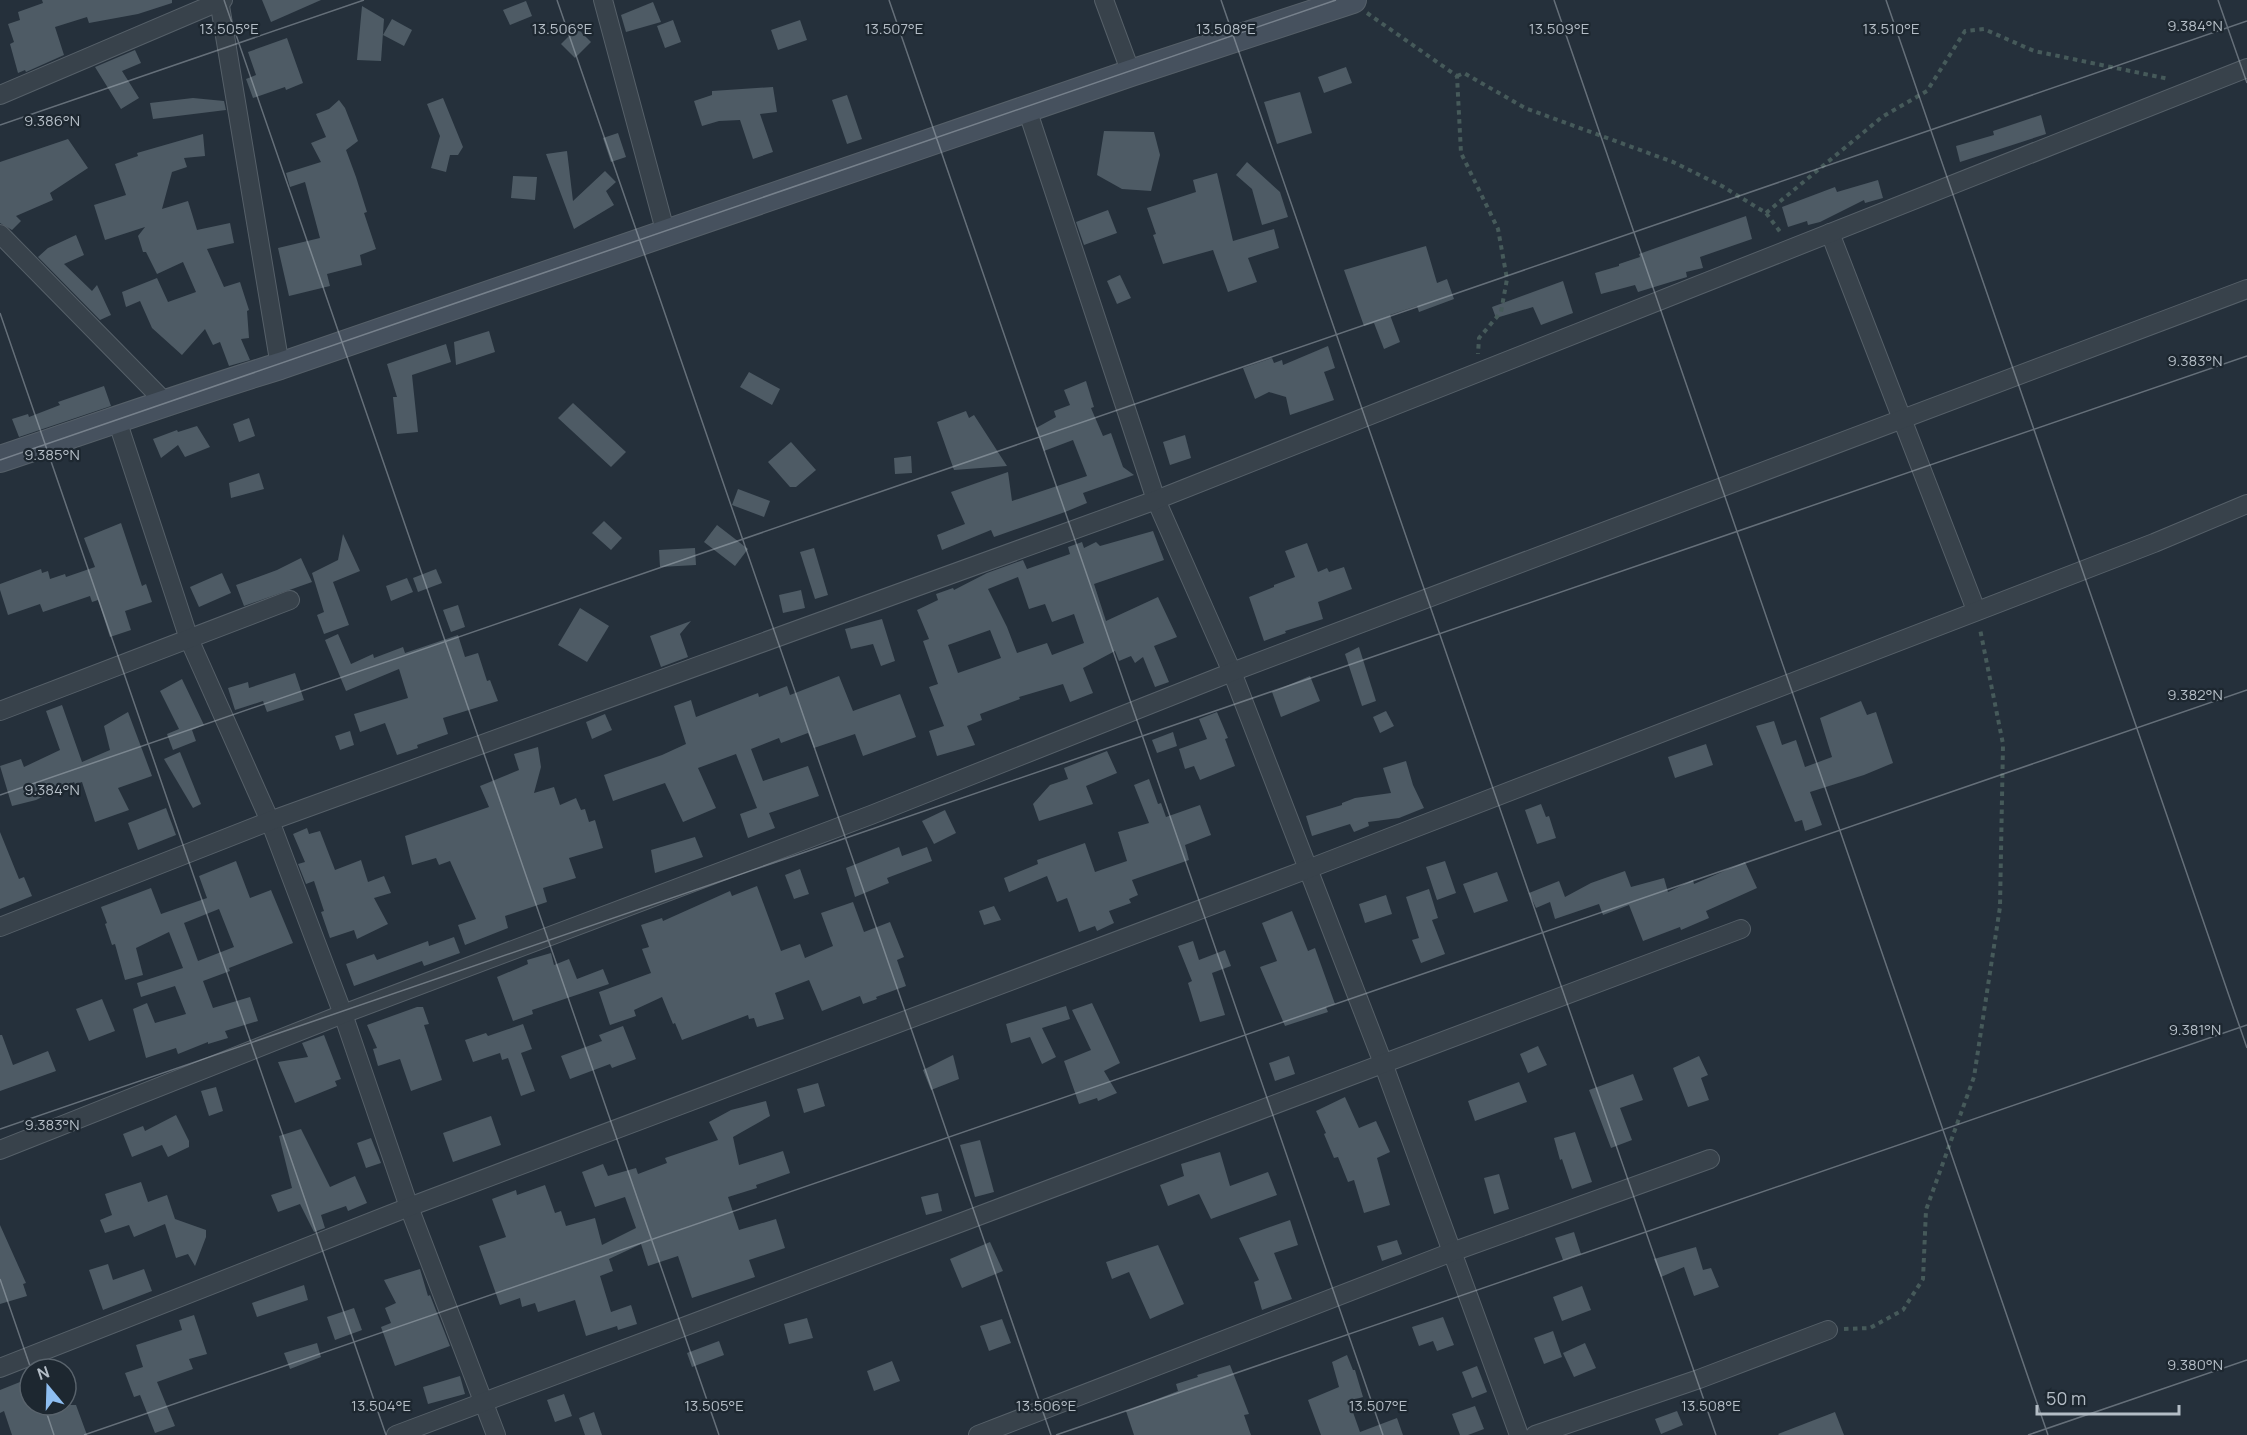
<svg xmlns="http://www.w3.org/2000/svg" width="2247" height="1435" font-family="Manrope,sans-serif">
  <rect width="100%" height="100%" fill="#25303b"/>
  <g fill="#4e5b65" fill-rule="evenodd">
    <polygon points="42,0 172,0 172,3 138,14 89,23 87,17 55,27 64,55 26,72 25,70 18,73 10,44 14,42 8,24 20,20 18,12 43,3"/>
    <polygon points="262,0 321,0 271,22"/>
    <polygon points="526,1 532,16 510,25 503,10"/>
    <polygon points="653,2 661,22 626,32 621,15"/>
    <polygon points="362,6 384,19 381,61 357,60"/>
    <polygon points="392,19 412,30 404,46 383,35"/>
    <polygon points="673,20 681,42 665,48 657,26"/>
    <polygon points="800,20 807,40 778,50 771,30"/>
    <polygon points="577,28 591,42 575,58 561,44"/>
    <polygon points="287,38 303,83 286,90 285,87 253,98 246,79 256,75 248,52"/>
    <polygon points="135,50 141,63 122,71 139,98 121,109 95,67"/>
    <polygon points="1346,67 1352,83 1324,93 1318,77"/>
    <polygon points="773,87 777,112 760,114 773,152 753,159 740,120 719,121 702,126 694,101 712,95 712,91"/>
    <polygon points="1300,92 1312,133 1277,144 1264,102"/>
    <polygon points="847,95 862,139 847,144 832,100"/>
    <polygon points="193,98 224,101 226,110 153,119 150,103"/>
    <polygon points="443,98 463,147 458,155 450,155 446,172 431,168 440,136 427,104"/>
    <polygon points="339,100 345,108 358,141 346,150 356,177 367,212 364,213 376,249 360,255 362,265 327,274 330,286 289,296 278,248 320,238 305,182 290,187 286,173 321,162 311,143 326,137 316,114 329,109"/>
    <polygon points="2041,115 2046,134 1960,162 1956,146 1994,135 1993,131"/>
    <polygon points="1104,131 1154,132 1160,155 1151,191 1122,189 1097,175"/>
    <polygon points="618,133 626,157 611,162 603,138"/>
    <polygon points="203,134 205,156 184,158 187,167 172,172 162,209 188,201 197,230 230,223 234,243 207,249 224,287 240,282 249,310 247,311 249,338 241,339 250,360 229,366 220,342 213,345 205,329 182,355 152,328 140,301 126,307 122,292 157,278 168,302 196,292 183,262 157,274 146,252 143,252 138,236 145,227 105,240 94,205 126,195 115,164 138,156 137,153"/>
    <polygon points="68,139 88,168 50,193 53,200 16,216 21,221 12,230 0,223 0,162"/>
    <polygon points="567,151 573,201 605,171 616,182 606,191 614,205 574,229 546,154"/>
    <polygon points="1247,162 1280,192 1288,217 1262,225 1252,189 1236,175"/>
    <polygon points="1217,173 1233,241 1274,229 1279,248 1248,258 1257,282 1228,292 1213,250 1163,264 1153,235 1156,234 1147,208 1196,192 1193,180"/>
    <polygon points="513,176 537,177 535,200 511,198"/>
    <polygon points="1878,180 1883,198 1865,203 1864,200 1820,222 1808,225 1807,221 1788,227 1782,207 1835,187 1837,192"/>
    <polygon points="1108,210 1117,233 1084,245 1076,222"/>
    <polygon points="1746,216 1752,239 1700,257 1703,268 1686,272 1687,277 1638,292 1635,285 1601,294 1595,273 1619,266 1619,264 1640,257 1639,254"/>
    <polygon points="76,235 84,255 64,264 92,291 97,285 111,315 100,320 38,257 48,248"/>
    <polygon points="1426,246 1437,283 1447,279 1454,299 1419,312 1417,306 1390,315 1400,342 1384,349 1374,323 1364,326 1344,270"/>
    <polygon points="1120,275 1131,298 1117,304 1107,281"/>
    <polygon points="1563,281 1573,313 1541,325 1533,307 1496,318 1492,307"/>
    <polygon points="489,331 495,352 456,365 454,342"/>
    <polygon points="446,344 451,362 412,375 418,432 397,434 393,397 397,397 387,364"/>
    <polygon points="1328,346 1335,368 1324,372 1334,400 1290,415 1286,397 1269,392 1255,399 1243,368 1272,358 1274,363 1282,360 1283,365"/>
    <polygon points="749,372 780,389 772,405 740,387"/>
    <polygon points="1086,381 1094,407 1091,408 1103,436 1111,433 1123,467 1134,475 1083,493 1087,503 1065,512 994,537 991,530 942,550 937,535 965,524 951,492 1008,472 1012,501 1087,476 1073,440 1044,451 1036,428 1056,417 1054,411 1070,405 1064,390"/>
    <polygon points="104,386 111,406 19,437 12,419 28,414 29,417 60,405 58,402"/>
    <polygon points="573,403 626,452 611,467 558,418"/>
    <polygon points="966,411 969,418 974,415 1007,466 954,470 937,422"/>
    <polygon points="249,418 255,436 239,442 233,424"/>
    <polygon points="197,426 210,447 185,457 178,445 161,458 153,439 177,430 178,432"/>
    <polygon points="1185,435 1191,458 1170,465 1163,442"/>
    <polygon points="791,442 816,470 796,487 790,487 768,462"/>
    <polygon points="911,456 912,473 895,474 894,458"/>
    <polygon points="259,473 264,489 231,498 229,483"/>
    <polygon points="738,489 770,501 764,517 732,505"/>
    <polygon points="604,521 622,538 611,550 592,533"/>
    <polygon points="121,523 142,586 146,584 152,602 125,611 131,630 110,637 98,600 92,602 90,596 43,612 40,604 8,615 0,590 0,584 41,569 42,573 48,571 50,579 65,574 66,577 95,567 84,538"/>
    <polygon points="717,525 748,549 735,566 704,542"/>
    <path d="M1153 531 1164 560 1094 584 1106 621 1158 597 1177 637 1154 646 1169 682 1155 687 1143 657 1135 663 1131 656 1119 661 1115 651 1083 668 1093 693 1070 702 1063 684 1019 697 1020 699 980 714 982 720 967 726 975 745 937 756 929 731 944 726 929 687 938 684 923 641 929 639 917 610 938 600 936 594 953 588 954 590 987 573 1023 560 1027 569 1070 554 1068 547 1082 542 1084 548 1096 542 1100 546ZM1018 577 1029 609 1045 604 1052 622 1074 614 1084 643 1052 655 1047 643 1017 653 1007 627 988 589ZM990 630 1001 658 958 673 948 645Z"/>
    <polygon points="343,534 360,571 333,582 349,625 324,634 317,615 324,612 312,573 338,560"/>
    <polygon points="1307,543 1318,572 1327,568 1329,572 1344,567 1352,589 1318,602 1323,619 1285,631 1286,633 1264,641 1249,597 1274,587 1274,585 1295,577 1285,551"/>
    <polygon points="695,548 696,565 660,567 659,550"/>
    <polygon points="814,548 828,595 815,599 800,552"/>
    <polygon points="301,558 312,582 244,606 236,585 277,570"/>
    <polygon points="436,569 442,583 418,592 413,578"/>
    <polygon points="222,573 231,593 199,607 190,587"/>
    <polygon points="407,578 413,592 391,601 386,586"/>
    <polygon points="801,590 805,608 783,613 779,595"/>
    <polygon points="458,605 465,627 451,632 443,610"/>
    <polygon points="580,608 609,626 587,662 558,645"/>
    <polygon points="882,619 895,661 881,666 873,644 851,649 845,629"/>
    <polygon points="691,621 680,634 688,657 661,667 650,636"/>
    <polygon points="338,634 351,664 373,654 374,658 403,647 405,653 458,635 465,657 478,653 487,681 490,680 498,701 443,718 448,734 417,745 418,748 397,755 385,723 360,732 354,714 408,698 399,669 346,691 325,640"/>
    <polygon points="1359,647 1376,701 1362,706 1345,654"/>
    <polygon points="295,673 304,700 267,712 263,701 235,710 228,688 248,682 249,688"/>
    <polygon points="839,676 853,711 900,694 916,737 863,756 855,734 814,748 808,733 781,743 779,738 751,749 763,781 808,766 819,796 769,813 775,828 748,838 740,814 757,808 736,754 698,768 716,808 683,822 665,783 613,801 604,775 662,755 686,744 674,706 691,700 696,717 758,693 759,697 787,686 790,695"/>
    <polygon points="1310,676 1320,701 1281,717 1272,692"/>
    <polygon points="182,679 204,725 192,730 196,741 173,750 167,734 179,729 160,691"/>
    <polygon points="1861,701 1867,715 1876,712 1893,763 1864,775 1810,792 1822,825 1805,831 1802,820 1795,822 1756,726 1774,721 1782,745 1796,740 1805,767 1832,757 1820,718"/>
    <polygon points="62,705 82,762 110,750 104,726 128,712 152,776 118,788 129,810 95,822 82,782 75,784 74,782 36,800 12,806 0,766 21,759 24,767 60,750 46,711"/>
    <polygon points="1386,711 1394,726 1380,733 1373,717"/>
    <polygon points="1217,712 1228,738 1225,739 1235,766 1200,780 1194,766 1185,769 1179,749 1207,739 1199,719"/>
    <polygon points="605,714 612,730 592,739 586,722"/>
    <polygon points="350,731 354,745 340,750 335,736"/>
    <polygon points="1173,732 1177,746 1157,753 1152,740"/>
    <polygon points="1706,744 1713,765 1675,778 1668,757"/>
    <polygon points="538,747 541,767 534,793 554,787 560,805 576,798 581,810 585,809 589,822 595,820 603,848 569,858 576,878 543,888 547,902 505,916 508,928 465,945 458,925 476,919 450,861 439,865 436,858 412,865 405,836 489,807 480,786 519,770 514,754"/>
    <polygon points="1107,751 1117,773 1086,786 1093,804 1039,821 1033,804 1050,785 1068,779 1064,768"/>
    <polygon points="180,752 201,804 193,808 164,759"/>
    <polygon points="1406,761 1413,785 1424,808 1399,818 1368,822 1369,826 1354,832 1350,824 1312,836 1306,816 1342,805 1342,803 1355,798 1391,793 1383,768"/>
    <polygon points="1149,779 1158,804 1161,803 1166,817 1200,805 1211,835 1185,845 1189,860 1132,880 1138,895 1129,899 1131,903 1109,911 1114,923 1097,931 1095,926 1079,932 1067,898 1057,902 1047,876 1009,892 1004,878 1038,864 1037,860 1085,843 1095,872 1127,861 1118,832 1149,823 1134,785"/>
    <polygon points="1541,804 1546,817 1549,816 1556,838 1537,844 1525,810"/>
    <polygon points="166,808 176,835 138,850 128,823"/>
    <polygon points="945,810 956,833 934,844 922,821"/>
    <polygon points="307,828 309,834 320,831 335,870 361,860 368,882 384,876 391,893 374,898 388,924 357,939 354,930 330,938 321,912 324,911 314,881 306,884 298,864 305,862 293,834"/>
    <polygon points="0,832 19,879 24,877 32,896 0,909"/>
    <polygon points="695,837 703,857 655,873 651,850"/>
    <polygon points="899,847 902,856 927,847 932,861 887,878 889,883 855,897 846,868"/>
    <path d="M236 861 250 898 271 890 293 943 229 968 230 971 203 981 213 1008 250 997 258 1021 225 1031 228 1038 208 1044V1042L178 1054 176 1048 146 1058 133 1009 147 1003 155 1023 186 1014 175 986 141 997 137 983 183 968 169 932 136 948 143 975 125 980 115 944 112 945 105 924 107 923 101 907 151 888 161 914 207 898 199 876ZM219 909 234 947 198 961 184 923Z"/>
    <polygon points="1445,861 1456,893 1437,900 1426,867"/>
    <polygon points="1745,862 1757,888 1706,911 1709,918 1681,930 1680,927 1643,941 1629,905 1603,915 1599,904 1555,919 1550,902 1536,908 1529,893 1559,881 1565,897 1591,883 1625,871 1631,887 1664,878 1668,892 1693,880 1694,884"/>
    <polygon points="800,869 809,894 794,899 785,875"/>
    <polygon points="1497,872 1508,901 1474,913 1463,884"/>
    <polygon points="757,886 781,951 800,944 805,958 833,946 821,913 853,902 864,932 890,922 904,957 897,960 906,986 876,997 877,999 863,1004 860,996 822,1011 809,980 775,993 784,1019 757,1027 754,1018 749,1019 748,1015 682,1040 675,1023 673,1024 662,997 634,1010 636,1016 610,1025 599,992 651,973 642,949 649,947 641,925 662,918 663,921 730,891 732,896"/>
    <polygon points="1429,889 1438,918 1432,920 1445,954 1421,963 1412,940 1419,938 1406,897"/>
    <polygon points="1386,895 1392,914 1365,923 1359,904"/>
    <polygon points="994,906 1001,920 984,925 979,911"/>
    <polygon points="1292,911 1308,951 1315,948 1335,1004 1326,1007 1328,1012 1285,1026 1260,967 1277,961 1262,923"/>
    <polygon points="454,937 460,953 424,966 422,961 354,986 346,964 374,954 377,960 428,941 429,946"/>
    <polygon points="1193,941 1199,960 1225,950 1231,966 1212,973 1225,1015 1200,1022 1188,983 1192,981 1178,946"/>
    <polygon points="551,953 554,965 569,959 577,979 603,969 609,984 532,1010 533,1014 513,1021 497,977 528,964 527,960"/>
    <polygon points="102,999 115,1031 89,1041 76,1009"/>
    <polygon points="1092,1003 1120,1063 1104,1071 1117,1093 1098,1101 1097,1098 1079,1104 1064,1061 1091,1050 1072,1010"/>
    <polygon points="1066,1006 1070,1019 1042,1028 1056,1057 1042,1064 1030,1037 1011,1043 1006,1024"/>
    <polygon points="417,1007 423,1007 429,1024 424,1025 442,1080 411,1091 400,1059 378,1066 373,1049 377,1048 367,1025"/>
    <polygon points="523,1024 532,1049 521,1053 535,1091 521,1096 508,1058 502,1060 500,1053 473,1062 465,1040 486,1033 488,1036"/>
    <polygon points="623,1026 636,1059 612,1068 610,1064 570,1079 561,1056 602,1041 599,1035"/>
    <polygon points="0,1035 2,1035 13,1065 48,1051 56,1071 0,1091"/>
    <polygon points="324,1035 341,1079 335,1081 337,1086 295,1103 278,1062 308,1057 302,1043"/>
    <polygon points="1538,1046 1547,1065 1528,1073 1520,1054"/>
    <polygon points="953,1055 959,1079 931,1090 923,1070"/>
    <polygon points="1289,1056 1295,1074 1275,1081 1269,1063"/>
    <polygon points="1699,1056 1708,1075 1701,1078 1709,1100 1688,1107 1673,1068"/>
    <polygon points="1633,1074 1643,1100 1620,1108 1632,1140 1611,1148 1589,1090"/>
    <polygon points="1519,1082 1527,1102 1475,1121 1468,1101"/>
    <polygon points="818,1083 825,1106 804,1113 797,1089"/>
    <polygon points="216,1087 223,1111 209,1116 201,1091"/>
    <polygon points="1345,1097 1359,1128 1376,1121 1390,1152 1377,1158 1390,1205 1364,1213 1354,1180 1348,1182 1338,1157 1334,1158 1324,1134 1326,1133 1316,1111"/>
    <polygon points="766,1101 770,1116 733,1137 739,1165 783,1151 790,1173 756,1185 757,1188 728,1197 739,1230 776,1219 785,1248 749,1260 755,1277 692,1298 678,1256 648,1266 641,1244 609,1259 613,1271 600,1276 611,1312 631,1305 637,1324 618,1330 617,1326 586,1336 575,1300 538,1312 535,1303 522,1307 520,1298 500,1305 479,1246 506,1237 492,1199 516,1190 517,1195 545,1185 555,1213 561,1211 566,1226 595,1218 602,1245 636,1228 625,1197 595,1207 582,1172 603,1164 608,1176 636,1168 638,1174 667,1163 665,1158 718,1140 709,1122 731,1110"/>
    <polygon points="176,1115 189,1141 189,1147 168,1157 162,1145 132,1157 123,1134 143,1126 145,1131"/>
    <polygon points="491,1116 501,1145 453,1162 443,1133"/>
    <polygon points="301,1129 330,1187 355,1176 367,1203 348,1211 346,1206 321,1215 325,1228 314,1232 300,1204 278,1212 271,1195 292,1188 279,1136"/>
    <polygon points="1575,1132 1592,1182 1572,1189 1562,1159 1560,1160 1554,1138"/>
    <polygon points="371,1138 381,1163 366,1168 357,1143"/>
    <polygon points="980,1140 994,1192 975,1197 960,1145"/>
    <polygon points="1220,1152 1230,1186 1268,1172 1277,1195 1211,1219 1199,1194 1168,1206 1160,1185 1184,1176 1181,1164"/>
    <polygon points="1499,1174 1509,1209 1494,1214 1484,1178"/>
    <polygon points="141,1182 148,1202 167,1195 175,1219 206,1230 206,1237 195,1266 188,1254 176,1258 165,1224 134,1237 129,1225 105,1233 100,1220 112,1215 105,1194"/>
    <polygon points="938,1193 942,1211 926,1215 921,1197"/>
    <polygon points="1290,1220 1298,1245 1274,1253 1292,1299 1262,1310 1254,1282 1259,1280 1239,1238"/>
    <polygon points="0,1225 26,1283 23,1284 27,1296 0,1304"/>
    <polygon points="1574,1232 1581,1254 1563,1260 1555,1238"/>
    <polygon points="1397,1240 1402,1254 1382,1261 1377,1246"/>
    <polygon points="990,1242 1003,1271 962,1288 950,1259"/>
    <polygon points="1158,1245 1184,1304 1150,1319 1129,1272 1112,1279 1106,1262"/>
    <polygon points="1696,1247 1703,1270 1711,1268 1719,1287 1694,1296 1684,1267 1661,1277 1654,1259"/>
    <polygon points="108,1264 113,1280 144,1269 152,1291 103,1310 89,1270"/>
    <polygon points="420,1269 428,1296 430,1295 450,1346 395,1366 381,1327 391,1323 385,1308 396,1303 384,1280"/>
    <polygon points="304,1285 308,1300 257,1317 252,1303"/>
    <polygon points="1582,1286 1591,1310 1562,1321 1553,1297"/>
    <polygon points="354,1308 362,1330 335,1340 327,1317"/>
    <polygon points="194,1315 207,1354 189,1359 193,1369 157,1382 175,1426 155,1433 140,1395 134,1397 125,1373 143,1367 136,1345 182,1330 179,1320"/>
    <polygon points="1443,1317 1454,1345 1437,1351 1433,1341 1419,1346 1412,1327"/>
    <polygon points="807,1318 813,1338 789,1344 784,1324"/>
    <polygon points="1002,1319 1011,1343 989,1351 980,1326"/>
    <polygon points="1553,1331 1562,1357 1544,1364 1534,1338"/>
    <polygon points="719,1341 724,1355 692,1367 687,1353"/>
    <polygon points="317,1343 321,1357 290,1369 284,1353"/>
    <polygon points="1585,1343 1596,1368 1574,1377 1563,1353"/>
    <polygon points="1347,1355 1353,1370 1355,1370 1363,1397 1349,1401 1360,1432 1397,1418 1403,1435 1321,1435 1308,1400 1339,1387 1332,1362"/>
    <polygon points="892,1361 900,1381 874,1391 867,1371"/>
    <polygon points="1230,1365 1249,1414 1244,1415 1251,1435 1134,1435 1126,1411 1178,1391 1176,1384 1198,1377 1197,1375"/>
    <polygon points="1477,1366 1487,1392 1472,1398 1462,1372"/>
    <polygon points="460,1376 465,1394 428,1404 423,1387"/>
    <polygon points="30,1378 30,1405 76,1405 87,1435 12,1435 4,1411 0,1413 0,1390"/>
    <polygon points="564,1394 572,1416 555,1422 547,1400"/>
    <polygon points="1475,1406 1484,1429 1468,1435 1460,1435 1452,1414"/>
    <polygon points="1677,1411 1683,1425 1661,1434 1655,1419"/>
    <polygon points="594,1412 602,1435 585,1435 579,1418"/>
    <polygon points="1835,1412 1844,1435 1779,1435 1778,1434"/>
  </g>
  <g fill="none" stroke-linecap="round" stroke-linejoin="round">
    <g stroke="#566069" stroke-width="20">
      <g id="street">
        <polyline points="219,0 280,366"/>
        <polyline points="603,0 666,234"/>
        <polyline points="1104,0 1131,73"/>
        <polyline points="0,95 223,0"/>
        <polyline points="1027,109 1156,500 1232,672 1383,1063 1519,1435"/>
        <polyline points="1830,233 1976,610"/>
        <polyline points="0,234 165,402"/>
        <polyline points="117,420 189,639 270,821 343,1014 409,1207 496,1435"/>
        <polyline points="0,711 290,600"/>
        <polyline points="0,927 270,821 1156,500 2247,68"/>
        <polyline points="0,1150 343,1014 871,815 1232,672 2247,289"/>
        <polyline points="0,1368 409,1207 1308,869 2154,543 2247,504"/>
        <polyline points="396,1435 1741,929"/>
        <polyline points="978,1435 1452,1252 1710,1159"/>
        <polyline points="1535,1435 1699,1379 1828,1330"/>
      </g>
    </g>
    <g stroke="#566069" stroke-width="28">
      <path id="secondary" d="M0 459C93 428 186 395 280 366L1131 73 1353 0"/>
    </g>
    <g stroke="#465a5a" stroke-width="4" stroke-dasharray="4.5 4.5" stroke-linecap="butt">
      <polyline points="1367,13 1457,76 1461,153 1498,229 1507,279 1501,312 1479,338 1478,354"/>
      <polyline points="1457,76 1464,73 1525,108 1673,162 1722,186 1766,213 1781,233"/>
      <polyline points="1766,213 1882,117 1927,91 1965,31 1984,29 2034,51 2169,79"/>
      <polyline points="1844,1329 1870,1328 1903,1310 1923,1279 1926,1210 1974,1077 2000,907 2003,744 1980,629"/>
    </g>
    <use href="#street" stroke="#38424b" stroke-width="18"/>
    <use href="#secondary" stroke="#46515e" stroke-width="26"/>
  </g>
  <path fill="none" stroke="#b4bdc6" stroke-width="1.5" stroke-opacity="0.45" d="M224 0 719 1435M557 0 1051 1435M889 0 1383 1435M1221 0 1716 1435M1554 0 2048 1435M1886 0 2247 1048M2218 0 2247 83M0 125 364 0M0 313 386 1435M0 460 1336 0M0 795 2247 21M0 1129 2247 356M0 1279 31 1369M44 1405 54 1435M84 1435 2247 690M1056 1435 2247 1025M2028 1435 2247 1360"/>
  <g font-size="15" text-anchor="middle" fill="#b4bdc6" stroke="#1d2730" stroke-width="4.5" stroke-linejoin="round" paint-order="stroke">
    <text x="2195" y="31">9.384°N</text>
    <text x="1891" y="34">13.510°E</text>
    <text x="229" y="34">13.505°E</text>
    <text x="562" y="34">13.506°E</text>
    <text x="894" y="34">13.507°E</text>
    <text x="1226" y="34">13.508°E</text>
    <text x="1559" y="34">13.509°E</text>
    <text x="52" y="126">9.386°N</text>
    <text x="2195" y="366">9.383°N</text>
    <text x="52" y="460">9.385°N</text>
    <text x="2195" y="700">9.382°N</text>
    <text x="52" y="795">9.384°N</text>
    <text x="2195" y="1035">9.381°N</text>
    <text x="52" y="1130">9.383°N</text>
    <text x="2195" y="1370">9.380°N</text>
    <text x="381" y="1411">13.504°E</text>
    <text x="714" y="1411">13.505°E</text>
    <text x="1046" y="1411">13.506°E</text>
    <text x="1378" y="1411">13.507°E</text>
    <text x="1711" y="1411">13.508°E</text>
  </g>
  <g transform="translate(48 1387) rotate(341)"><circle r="28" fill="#1d2730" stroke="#59636c" stroke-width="1.5"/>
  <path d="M0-4.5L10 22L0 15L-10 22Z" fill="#8ebef1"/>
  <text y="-9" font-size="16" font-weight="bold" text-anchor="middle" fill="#b4bdc6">N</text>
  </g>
  <path d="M2037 1405v9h142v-9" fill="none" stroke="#b4bdc6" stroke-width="3"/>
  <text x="2046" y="1405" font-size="18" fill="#b4bdc6" stroke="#1d2730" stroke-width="4.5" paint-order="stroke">50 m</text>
</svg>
